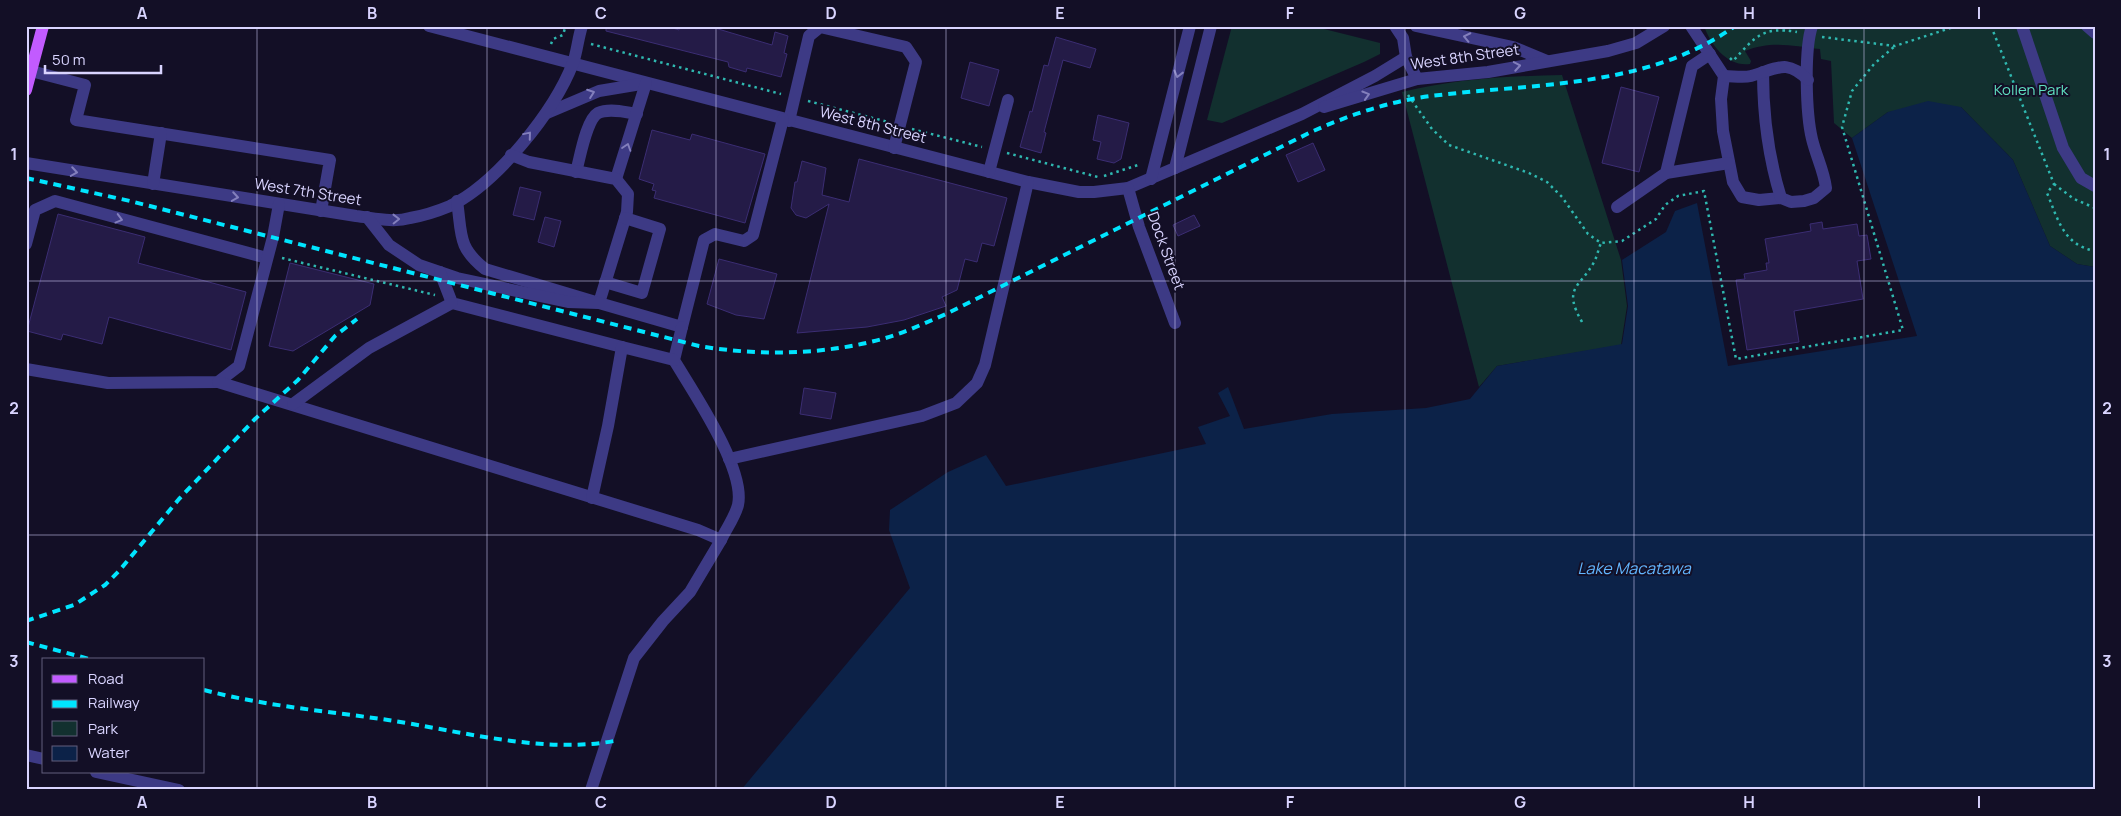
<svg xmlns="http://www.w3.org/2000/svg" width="2121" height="816" font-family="Manrope,sans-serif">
  <rect width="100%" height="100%" fill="#130f26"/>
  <g fill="#12302f">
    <polygon points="1232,26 1312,26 1380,43 1380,54 1364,62 1222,123 1207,120"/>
    <path d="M1704 26H2095V267L2077 264 2050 246 2013 160 1961 107 1888 112 1852 138 1834 123 1831 61 1821 59 1820 49C1793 46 1771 40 1745 51L1751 61 1750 64C1728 67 1711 46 1704 26Z"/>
    <path d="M1562 75 1621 260 1627 306 1621 345 1497 366 1479 387 1402 92C1455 79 1507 76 1562 75Z"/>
  </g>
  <polygon fill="#0c2248" points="1928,101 1961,107 2013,160 2050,246 2077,264 2095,267 2095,790 741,790 910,588 889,530 890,510 948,472 986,455 1006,486 1206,444 1198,427 1230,416 1218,393 1228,387 1244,429 1332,414 1426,408 1470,399 1497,366 1622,344 1628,306 1622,260 1666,232 1675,211 1697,203 1728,366 1917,336 1852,138 1888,112"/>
  <g fill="#241b47" stroke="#3b2d73">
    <polygon points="606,26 666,26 679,30 680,26 708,26 772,45 775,32 788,36 784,53 787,54 781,77 747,68 746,72 729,67 728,62 606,31"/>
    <polygon points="1056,37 1096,49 1090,68 1063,60 1044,132 1046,133 1041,153 1020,147 1030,111 1032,112 1044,65 1048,66"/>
    <polygon points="970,62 999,70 989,106 961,98"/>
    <polygon points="1621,87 1659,97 1639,172 1602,163"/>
    <polygon points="1098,115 1129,123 1121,159 1114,163 1097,159 1101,142 1093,140"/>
    <polygon points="652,130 690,140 692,134 765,154 745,223 654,198 656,191 652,190 654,184 639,179"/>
    <polygon points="1313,143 1325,170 1298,182 1286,155"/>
    <polygon points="859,159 1007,198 994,246 982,243 977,262 965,259 957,290 942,297 946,306 904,320 867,327 797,333 829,204 806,218 796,215 791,208 795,182 797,182 802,161 826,168 822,195 849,202"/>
    <polygon points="520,187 541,192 534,220 513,215"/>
    <polygon points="58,214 145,237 138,263 246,292 231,350 109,317 102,344 63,334 61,340 27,331"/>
    <polygon points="1194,215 1200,226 1178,236 1173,225"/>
    <polygon points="545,217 561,221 554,247 538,242"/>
    <polygon points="1822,222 1823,229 1857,224 1859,236 1867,235 1871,259 1857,261 1863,299 1794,311 1799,342 1747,350 1736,280 1745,279 1744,274 1767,270 1766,263 1769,263 1765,239 1811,231 1810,224"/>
    <polygon points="719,259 777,274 764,319 736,315 707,304"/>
    <polygon points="290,263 374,284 370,305 293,351 269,346"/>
    <polygon points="804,388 836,393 831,419 800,414"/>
  </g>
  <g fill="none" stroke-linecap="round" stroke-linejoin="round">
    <g stroke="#2fb8b0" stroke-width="2.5" stroke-dasharray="2.5 4" stroke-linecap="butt">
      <path d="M1991 26 2054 184 2047 193C2058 219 2063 245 2095 251"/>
      <polyline points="1822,37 1895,46 1957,26"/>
      <polyline points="551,44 553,39 563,35 565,28"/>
      <polyline points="591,44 781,94"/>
      <path d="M1730 58 1733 61C1755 37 1762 26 1797 32"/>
      <polyline points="1408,95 1432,129 1449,145 1529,173 1547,182 1562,197 1588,234 1601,243 1622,241 1656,219 1665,205 1678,196 1704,191 1736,359 1903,330 1842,127 1852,91 1874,64 1895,46"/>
      <polyline points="808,101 888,122"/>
      <polyline points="912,129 982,147"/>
      <polyline points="1007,153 1098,177"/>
      <polyline points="1104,176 1141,164"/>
      <polyline points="2054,184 2074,199 2095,208"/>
      <polyline points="26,188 29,178"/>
      <polyline points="282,258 435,295"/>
      <path d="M1582 322C1562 287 1580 288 1594 262 1597 257 1598 250 1601 243"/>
    </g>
    <g stroke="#3d3a85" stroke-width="12">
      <polyline points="429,26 1028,182 1079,192 1094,192 1128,188 1302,114 1375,76 1406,57"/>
      <polyline points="1395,26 1403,38 1406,57 1417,79"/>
      <polyline points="1416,26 1513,47 1547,61"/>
      <path d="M1691 26 1724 76 1721 99 1723 131 1733 182 1742 197 1759 200 1781 198 1791 202 1804 201 1814 198 1826 188C1824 171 1816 156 1812 139 1806 114 1804 50 1812 26"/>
      <polyline points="2022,26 2063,148 2081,178 2095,186"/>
      <polyline points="2087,26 2095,33"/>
      <polyline points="31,71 85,85 76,120 330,160 321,211"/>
      <path d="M1763 72C1763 116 1768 156 1781 198"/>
      <path d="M1724 76C1733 76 1743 78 1751 76 1777 69 1786 58 1808 80"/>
      <polyline points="1324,107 1417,79 1488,72 1608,51 1636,43 1664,26"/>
      <polyline points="547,113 599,91 641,84"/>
      <polyline points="789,121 809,36 820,27 906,47 916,62 894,148"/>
      <path d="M26 163 356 216C374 218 393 223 410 218 422 216 438 211 450 206 497 183 554 112 573 63 577 52 578 38 582 26"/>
      <polyline points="1175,168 1211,26"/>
      <path d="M576 172C580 158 586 120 598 113 609 108 626 112 637 114"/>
      <polyline points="989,172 1008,100"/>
      <polyline points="1666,173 1729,163"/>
      <polyline points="616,179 646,83"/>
      <polyline points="1151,179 1190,26"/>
      <polyline points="153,184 161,133"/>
      <polyline points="1128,188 1139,227 1175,323"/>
      <path d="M457 201C462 234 457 247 485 269L599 303 627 212 628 194 616 179 529 162 511 155"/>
      <polyline points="1617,207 1666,173 1692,66 1710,54"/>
      <polyline points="367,217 389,245 419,265 457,278 568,302 599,303 682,327 704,240 715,234 744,241 753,235 783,119"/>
      <polyline points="26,244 35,210 55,201 267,258"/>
      <polyline points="440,272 452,303 622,347"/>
      <polyline points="605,282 642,293 660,229 625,218"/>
      <polyline points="26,369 108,383 218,382 239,366 273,237 279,204"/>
      <path d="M218 382 698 530 721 540C726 529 735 517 738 505 746 469 693 392 674 360L682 327"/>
      <polyline points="293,404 369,348 452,303"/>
      <polyline points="729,459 922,416 956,403 977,383 985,365 1028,182"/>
      <polyline points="592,498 608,426 622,347 674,360"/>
      <polyline points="26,755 44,759"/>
      <polyline points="96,772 179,790"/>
      <polyline points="591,790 634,658 663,621 690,592 721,540"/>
    </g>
    <polyline stroke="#c25bff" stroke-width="12" points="26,90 43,26"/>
    <g stroke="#00e5ff" stroke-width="4" stroke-dasharray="8 6" stroke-linecap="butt">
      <path d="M26 178 130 201 699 346C758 356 824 355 882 339 904 333 925 323 946 314L1311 132C1349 115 1390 101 1431 96 1533 83 1647 89 1735 26"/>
      <polyline points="26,621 74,605 105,585 119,571 179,499 255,419 298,380 335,336 357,319"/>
      <polyline points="26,642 93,660"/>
      <path d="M204 690C264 706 327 711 388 720 460 731 543 754 614 741"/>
    </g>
  </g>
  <defs><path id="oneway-chevron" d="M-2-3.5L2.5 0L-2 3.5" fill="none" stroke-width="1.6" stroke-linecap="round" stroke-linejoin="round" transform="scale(1.25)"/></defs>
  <g stroke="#837fbc">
    <use href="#oneway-chevron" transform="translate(1467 37) rotate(-168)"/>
    <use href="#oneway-chevron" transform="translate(1517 66) rotate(-10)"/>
    <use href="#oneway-chevron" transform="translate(1178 74) rotate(104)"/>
    <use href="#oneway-chevron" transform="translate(591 93) rotate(-20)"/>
    <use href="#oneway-chevron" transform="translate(1366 95) rotate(-17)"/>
    <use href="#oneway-chevron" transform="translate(528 135) rotate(-50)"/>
    <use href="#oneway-chevron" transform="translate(627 147) rotate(-72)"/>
    <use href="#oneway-chevron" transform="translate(74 172) rotate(9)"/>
    <use href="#oneway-chevron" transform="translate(235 197) rotate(9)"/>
    <use href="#oneway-chevron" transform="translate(119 219) rotate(15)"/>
    <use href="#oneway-chevron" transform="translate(396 219) rotate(-1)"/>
  </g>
  <path fill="none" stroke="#d9d4ff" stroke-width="1" stroke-opacity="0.55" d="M257 26V790M487 26V790M716 26V790M946 26V790M1175 26V790M1405 26V790M1634 26V790M1864 26V790M26 281H2095M26 535H2095"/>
  <g text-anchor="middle" stroke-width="4" stroke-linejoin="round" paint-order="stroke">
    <g font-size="15" fill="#d9d4ff" stroke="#130f26">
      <text transform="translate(1465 57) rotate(-8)" y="5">West 8th Street</text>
      <text transform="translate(873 125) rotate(14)" y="5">West 8th Street</text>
      <text transform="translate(308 192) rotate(9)" y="5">West 7th Street</text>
      <text transform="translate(1166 251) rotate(70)" y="5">Dock Street</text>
    </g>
    <g font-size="15" fill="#5fe0c0" stroke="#130f26">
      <text x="2031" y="95">Kollen Park</text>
    </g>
    <g font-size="16" font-style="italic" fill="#62b6ff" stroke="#130f26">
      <text x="1634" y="574">Lake Macatawa</text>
    </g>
  </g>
  <rect width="2121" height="816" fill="none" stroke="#130f26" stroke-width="55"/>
  <rect x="42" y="658" width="162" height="115" fill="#130f26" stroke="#625e7d"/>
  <rect x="52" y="675" width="25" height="8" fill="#c25bff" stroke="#625e7d"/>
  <text x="88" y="684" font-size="15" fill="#d9d4ff">Road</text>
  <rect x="52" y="700" width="25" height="8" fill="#00e5ff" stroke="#625e7d"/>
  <text x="88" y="708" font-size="15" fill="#d9d4ff">Railway</text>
  <rect x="52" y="721" width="25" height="15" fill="#12302f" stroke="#625e7d"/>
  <text x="88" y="734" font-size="15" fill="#d9d4ff">Park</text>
  <rect x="52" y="746" width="25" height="15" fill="#0c2248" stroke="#625e7d"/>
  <text x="88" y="758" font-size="15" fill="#d9d4ff">Water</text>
  <path d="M45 65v8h116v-8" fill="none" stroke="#d9d4ff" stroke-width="2.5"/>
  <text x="52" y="65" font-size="15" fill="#d9d4ff" stroke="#130f26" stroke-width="4" paint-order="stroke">50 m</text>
  <rect x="28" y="28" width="2066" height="760" fill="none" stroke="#d9d4ff" stroke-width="2"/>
  <g font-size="16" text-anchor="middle" font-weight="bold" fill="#d9d4ff">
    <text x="142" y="19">A</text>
    <text x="372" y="19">B</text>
    <text x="601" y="19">C</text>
    <text x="831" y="19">D</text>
    <text x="1060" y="19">E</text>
    <text x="1290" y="19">F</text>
    <text x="1520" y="19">G</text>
    <text x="1749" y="19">H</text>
    <text x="1979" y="19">I</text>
    <text x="14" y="160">1</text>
    <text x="2107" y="160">1</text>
    <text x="14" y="414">2</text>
    <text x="2107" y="414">2</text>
    <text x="14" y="667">3</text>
    <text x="2107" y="667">3</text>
    <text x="142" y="808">A</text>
    <text x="372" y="808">B</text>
    <text x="601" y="808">C</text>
    <text x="831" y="808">D</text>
    <text x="1060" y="808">E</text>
    <text x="1290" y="808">F</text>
    <text x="1520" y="808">G</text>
    <text x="1749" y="808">H</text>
    <text x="1979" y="808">I</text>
  </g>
</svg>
